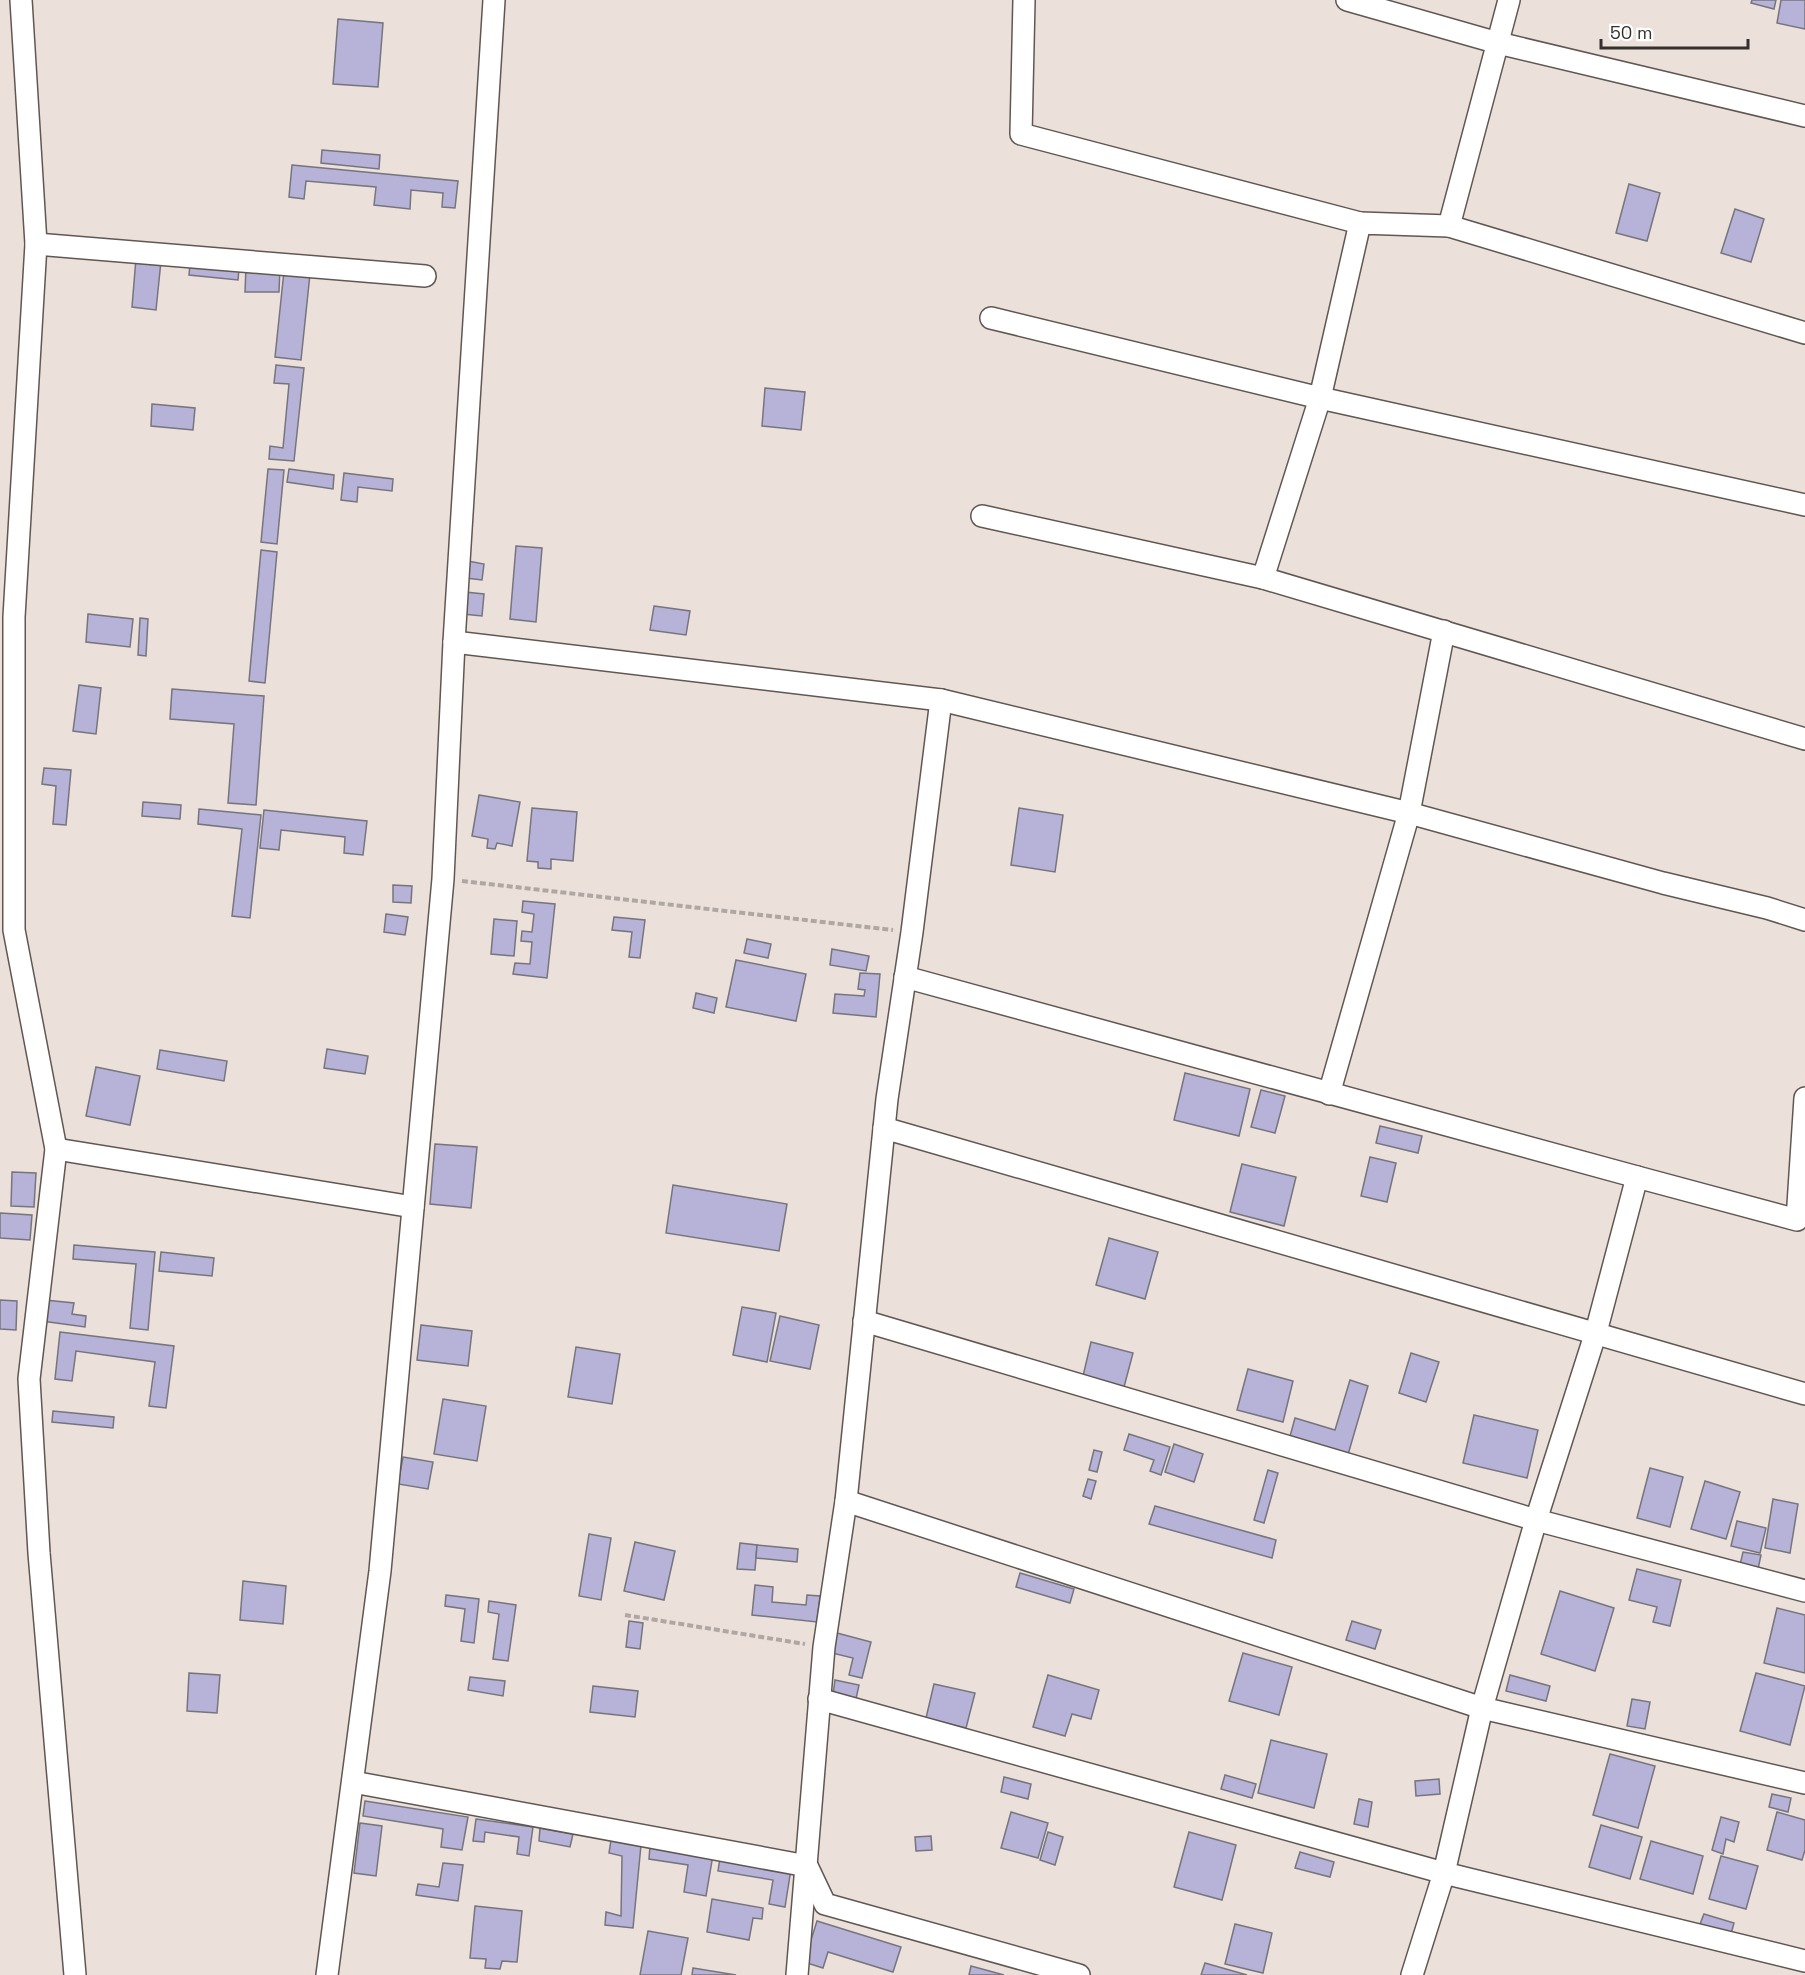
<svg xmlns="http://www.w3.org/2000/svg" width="1805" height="1975" font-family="'Space Grotesk',sans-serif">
  <rect width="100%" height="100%" fill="#ebe0da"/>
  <g fill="#b7b2d7" stroke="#76757e" stroke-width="1.5">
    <polygon points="1752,0 1776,0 1774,9 1751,3"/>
    <polygon points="1781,0 1805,0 1805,29 1777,23"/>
    <polygon points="338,19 383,23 378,87 333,84"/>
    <polygon points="322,150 380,155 379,169 321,163"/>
    <polygon points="292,165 458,181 455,208 442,207 443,193 411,190 410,209 374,205 376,187 306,181 304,199 289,197"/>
    <polygon points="1629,184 1660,193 1647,241 1616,233"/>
    <polygon points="1735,209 1764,219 1751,262 1721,253"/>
    <polygon points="136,258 161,261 156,310 132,307"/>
    <polygon points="190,264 239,269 238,280 189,275"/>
    <polygon points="246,267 280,267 279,292 245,292"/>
    <polygon points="284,271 310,274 301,360 275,357"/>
    <polygon points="276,365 304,368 294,461 269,459 270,446 283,448 289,384 274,383"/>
    <polygon points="765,388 805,392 801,430 762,426"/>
    <polygon points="152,404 195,408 193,430 151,426"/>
    <polygon points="268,469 284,470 277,544 261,542"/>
    <polygon points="289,469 334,475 333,489 287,482"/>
    <polygon points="344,473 393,479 392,491 358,487 357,502 341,500"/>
    <polygon points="516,546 542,548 536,622 510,619"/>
    <polygon points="261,550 277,552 265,683 249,681"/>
    <polygon points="468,561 484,564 482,580 466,578"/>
    <polygon points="465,592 484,594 482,616 463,614"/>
    <polygon points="654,606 690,611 686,635 650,630"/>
    <polygon points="88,614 133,619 130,647 86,642"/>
    <polygon points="140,618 148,619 146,656 138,655"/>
    <polygon points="79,685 101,688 96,734 73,731"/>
    <polygon points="172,689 264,696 256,805 228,803 234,724 170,719"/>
    <polygon points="44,768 71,770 66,825 53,824 56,786 42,784"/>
    <polygon points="479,795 520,802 512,846 497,843 495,849 487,848 488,839 472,836"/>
    <polygon points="143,802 181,805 180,819 142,816"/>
    <polygon points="532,808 577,812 573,861 551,859 551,869 538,868 538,862 527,861"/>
    <polygon points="1019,808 1063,815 1055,872 1011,865"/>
    <polygon points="199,809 261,815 250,918 232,916 242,829 198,824"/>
    <polygon points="264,810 367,821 363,855 344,853 345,837 281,830 279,850 260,848"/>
    <polygon points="393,885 412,886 411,903 393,902"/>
    <polygon points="523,901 555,904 547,978 513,974 515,963 530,964 532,942 521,941 522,931 532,932 534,914 522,912"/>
    <polygon points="386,914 408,917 405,935 384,932"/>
    <polygon points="614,917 645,920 640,958 629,957 632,932 612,930"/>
    <polygon points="494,919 517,921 514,956 491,954"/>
    <polygon points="747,939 771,944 768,958 744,953"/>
    <polygon points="832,949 869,956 866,971 830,965"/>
    <polygon points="736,960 806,974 796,1021 726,1007"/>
    <polygon points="860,973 880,974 876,1017 833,1013 835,994 864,996 865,990 858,989"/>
    <polygon points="696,993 717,998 714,1013 693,1008"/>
    <polygon points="327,1049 368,1056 365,1074 324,1068"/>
    <polygon points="160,1050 227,1061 224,1081 157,1069"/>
    <polygon points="96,1067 140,1076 130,1125 86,1116"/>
    <polygon points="1185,1073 1250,1089 1239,1136 1174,1120"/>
    <polygon points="1261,1090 1285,1096 1275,1133 1251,1127"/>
    <polygon points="1380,1126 1422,1136 1418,1153 1376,1143"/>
    <polygon points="435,1144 477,1147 471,1208 430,1204"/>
    <polygon points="1370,1157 1396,1163 1387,1202 1361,1196"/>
    <polygon points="1242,1164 1296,1177 1284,1226 1230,1212"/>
    <polygon points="12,1172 36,1173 34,1207 11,1206"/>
    <polygon points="673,1185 787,1204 779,1251 666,1233"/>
    <polygon points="0,1213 32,1215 30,1240 0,1238"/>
    <polygon points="1109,1238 1158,1252 1145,1299 1096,1285"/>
    <polygon points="74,1245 155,1252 148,1330 130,1328 136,1264 73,1259"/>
    <polygon points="161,1252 214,1258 212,1276 159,1271"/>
    <polygon points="0,1300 17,1301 16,1330 0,1329"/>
    <polygon points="45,1300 74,1303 72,1314 86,1316 85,1327 42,1321"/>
    <polygon points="742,1307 776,1313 767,1362 733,1355"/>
    <polygon points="780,1316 819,1325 810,1369 770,1361"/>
    <polygon points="421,1325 472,1331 468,1366 417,1360"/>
    <polygon points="60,1332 174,1346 166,1408 149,1406 155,1362 76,1351 72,1381 55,1379"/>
    <polygon points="1091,1342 1133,1353 1124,1387 1083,1376"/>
    <polygon points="576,1347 620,1354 612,1404 568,1397"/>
    <polygon points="1411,1353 1439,1362 1426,1402 1399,1393"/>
    <polygon points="1248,1369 1293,1381 1283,1422 1237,1410"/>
    <polygon points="1350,1380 1368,1386 1347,1458 1289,1440 1295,1418 1335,1430"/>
    <polygon points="443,1399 486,1406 477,1461 434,1454"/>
    <polygon points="53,1411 114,1417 113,1428 52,1422"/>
    <polygon points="1474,1415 1538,1430 1527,1478 1463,1463"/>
    <polygon points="1129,1434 1170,1447 1161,1475 1150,1471 1154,1460 1124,1450"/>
    <polygon points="1174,1444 1203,1454 1194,1482 1165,1472"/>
    <polygon points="1094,1450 1102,1452 1097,1472 1089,1470"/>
    <polygon points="403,1457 433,1462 428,1489 398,1484"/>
    <polygon points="1650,1468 1683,1477 1670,1527 1637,1518"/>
    <polygon points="1268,1470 1278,1473 1264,1523 1254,1520"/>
    <polygon points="1088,1479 1096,1481 1091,1499 1083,1496"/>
    <polygon points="1705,1481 1740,1492 1726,1539 1691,1529"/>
    <polygon points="1773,1499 1798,1504 1790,1553 1765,1548"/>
    <polygon points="1155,1506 1276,1540 1272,1558 1149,1524"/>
    <polygon points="1737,1521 1766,1528 1760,1553 1731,1546"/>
    <polygon points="589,1534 611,1538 601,1600 579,1596"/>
    <polygon points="635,1542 675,1551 664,1600 624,1591"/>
    <polygon points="740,1543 757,1545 755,1570 737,1569"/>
    <polygon points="757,1545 798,1549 797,1562 756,1558"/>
    <polygon points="1743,1552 1761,1555 1758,1569 1740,1565"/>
    <polygon points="1637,1569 1681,1580 1670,1626 1653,1622 1657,1607 1629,1600"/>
    <polygon points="1020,1573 1074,1589 1070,1603 1016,1587"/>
    <polygon points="243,1581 286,1586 283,1624 240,1620"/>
    <polygon points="755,1585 773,1587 772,1602 806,1605 807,1595 820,1596 817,1622 752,1615"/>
    <polygon points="1560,1591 1614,1608 1595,1671 1541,1654"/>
    <polygon points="446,1595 479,1599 474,1643 461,1641 465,1609 445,1606"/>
    <polygon points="489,1601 516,1605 508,1661 493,1659 499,1614 488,1612"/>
    <polygon points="1777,1608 1805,1615 1805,1673 1764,1663"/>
    <polygon points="629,1621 643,1623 640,1649 626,1647"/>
    <polygon points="1352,1621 1381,1630 1375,1649 1346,1640"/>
    <polygon points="837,1633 871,1642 862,1678 849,1675 853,1658 832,1653"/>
    <polygon points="1243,1653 1292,1667 1279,1715 1229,1701"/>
    <polygon points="189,1673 220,1675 217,1713 187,1711"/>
    <polygon points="1756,1673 1805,1686 1790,1745 1740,1731"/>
    <polygon points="1048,1675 1099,1690 1091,1719 1072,1714 1065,1736 1033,1727"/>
    <polygon points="1510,1675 1550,1686 1546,1701 1506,1691"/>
    <polygon points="470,1677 505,1681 503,1696 468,1690"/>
    <polygon points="835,1680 859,1685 856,1699 833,1695"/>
    <polygon points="934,1684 975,1693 966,1728 926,1718"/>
    <polygon points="593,1686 638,1691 635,1717 590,1712"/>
    <polygon points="1632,1699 1650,1702 1645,1729 1627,1726"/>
    <polygon points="1271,1740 1327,1754 1314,1808 1258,1793"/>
    <polygon points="1610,1754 1655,1766 1638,1828 1593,1815"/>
    <polygon points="1225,1775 1256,1784 1252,1798 1221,1789"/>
    <polygon points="1004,1777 1031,1784 1028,1799 1001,1792"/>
    <polygon points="1439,1779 1440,1794 1416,1796 1415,1781"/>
    <polygon points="1772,1794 1791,1798 1788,1812 1769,1807"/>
    <polygon points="1359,1799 1372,1802 1368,1827 1354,1824"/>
    <polygon points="365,1801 468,1817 462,1850 441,1847 443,1829 363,1816"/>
    <polygon points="1011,1812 1048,1823 1038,1858 1001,1848"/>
    <polygon points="1777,1812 1805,1820 1805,1850 1802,1860 1767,1850"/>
    <polygon points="1721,1817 1739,1822 1734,1842 1726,1839 1723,1854 1712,1850"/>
    <polygon points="476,1819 533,1827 529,1856 517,1854 519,1837 485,1832 484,1842 473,1841"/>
    <polygon points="360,1823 382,1826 376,1876 354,1873"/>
    <polygon points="1601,1825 1642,1837 1630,1879 1589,1867"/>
    <polygon points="540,1828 573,1834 570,1847 539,1841"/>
    <polygon points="1048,1832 1063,1837 1055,1865 1040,1860"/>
    <polygon points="1189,1832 1236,1845 1222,1900 1174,1887"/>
    <polygon points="931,1836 932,1850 916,1851 915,1837"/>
    <polygon points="611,1840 641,1845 633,1928 605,1925 606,1912 621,1916 622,1856 609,1853"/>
    <polygon points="1651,1841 1703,1856 1693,1894 1640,1879"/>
    <polygon points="650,1846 713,1855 706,1896 684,1892 688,1865 649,1859"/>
    <polygon points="1300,1852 1334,1862 1330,1877 1295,1868"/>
    <polygon points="1721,1856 1758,1866 1746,1909 1709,1899"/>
    <polygon points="720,1858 791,1869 785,1907 769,1904 773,1880 718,1871"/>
    <polygon points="443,1863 463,1865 458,1901 416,1895 418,1884 439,1887"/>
    <polygon points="712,1899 763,1908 762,1919 753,1918 749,1940 707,1932"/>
    <polygon points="475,1906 522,1911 517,1962 502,1961 500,1969 485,1968 486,1959 470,1958"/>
    <polygon points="1704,1914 1734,1923 1731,1934 1700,1924"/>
    <polygon points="817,1921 901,1947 893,1972 828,1952 823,1968 804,1962"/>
    <polygon points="1235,1924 1272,1933 1263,1973 1225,1964"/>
    <polygon points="648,1931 688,1938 681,1975 640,1975"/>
    <polygon points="1205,1963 1247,1975 1201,1975"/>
    <polygon points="971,1966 1004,1975 969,1975"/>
    <polygon points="693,1968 736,1975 692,1975"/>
  </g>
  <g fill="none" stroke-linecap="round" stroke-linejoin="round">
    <g stroke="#605752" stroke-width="24">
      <g id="minor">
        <polyline points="21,0 36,244 14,617 14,930 56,1149 29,1379 39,1553 75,1975"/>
        <polyline points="1024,0 1021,134 1360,223"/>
        <polyline points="1347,0 1498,43 1805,116"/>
        <polyline points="1449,226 1805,333"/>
        <polyline points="36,244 425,276"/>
        <polyline points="991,318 1320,398 1805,505"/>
        <polyline points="982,516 1263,578 1805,739"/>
        <polyline points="1263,578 1320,398 1360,223 1449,226 1509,0"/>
        <polyline points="454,642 941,700 1409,813 1663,883 1767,908 1805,920"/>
        <polyline points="905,977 1637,1177"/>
        <polyline points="1329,1094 1409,813 1444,631"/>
        <polyline points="884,1128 1805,1394"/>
        <polyline points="56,1149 413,1207"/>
        <polyline points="864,1321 1536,1520 1805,1591"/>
        <polyline points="846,1501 1482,1708 1805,1783"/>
        <polyline points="819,1699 1444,1873 1805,1961"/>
        <polyline points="353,1782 807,1866 825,1904 1079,1975"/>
        <polyline points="327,1975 380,1571 443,879 454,642 494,0"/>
        <polyline points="797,1975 824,1647 846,1501 887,1099 912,932 941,700"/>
        <polyline points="1412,1975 1444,1873 1482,1708 1536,1520 1596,1332 1637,1177 1797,1220 1805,1098"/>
      </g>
    </g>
    <g stroke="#b0a7a2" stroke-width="4" stroke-dasharray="6 3" stroke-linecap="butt">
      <polyline points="462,881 893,930"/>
      <polyline points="625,1615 805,1644"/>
    </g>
    <use href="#minor" stroke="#fff" stroke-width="21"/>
  </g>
  <path d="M1601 39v9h147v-9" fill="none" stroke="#34302d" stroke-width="3"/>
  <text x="1610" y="39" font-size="18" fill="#34302d" stroke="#ffffff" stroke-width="4.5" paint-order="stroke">50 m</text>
</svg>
